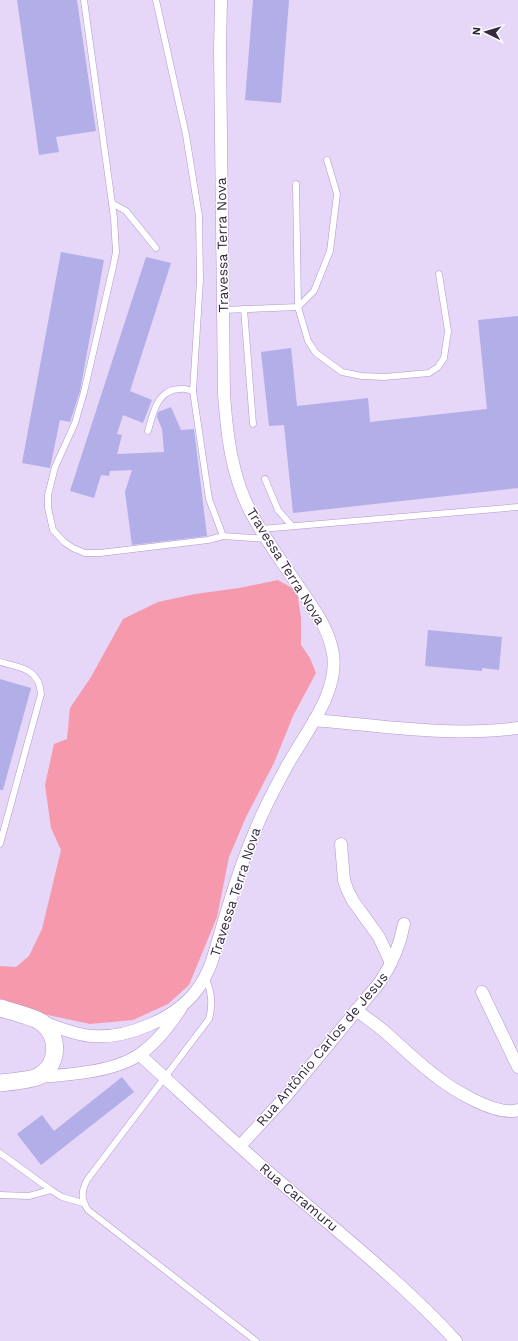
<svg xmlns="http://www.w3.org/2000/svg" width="518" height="1341" font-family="'Work Sans',sans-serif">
  <rect width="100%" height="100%" fill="#e6d6f8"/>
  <polygon fill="#f799ac" points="278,580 297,591 301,618 301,645 310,658 316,673 293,716 274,763 246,817 229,857 217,917 189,985 168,1004 133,1020 90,1024 43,1014 0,999 0,966 16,967 29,956 42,929 61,850 51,828 45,785 54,744 67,739 70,708 91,677 123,619 158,602 195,594 239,588"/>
  <g fill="#b1aee8">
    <polygon points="17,0 77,0 96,131 56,137 59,152 39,155"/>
    <polygon points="253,0 289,0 281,103 245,100"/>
    <polygon points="61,252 104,260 80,391 70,422 60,420 50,468 22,463"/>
    <polygon points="146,257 171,263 130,391 152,400 143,423 123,415 117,434 122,435 117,454 164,452 162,429 157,417 158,412 171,407 181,430 194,429 207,536 132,545 125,492 132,470 110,471 109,476 101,475 94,498 70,491"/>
    <polygon points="518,316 518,488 293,513 284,425 269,426 261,352 291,348 297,406 368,398 370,422 487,409 478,320"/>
    <polygon points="428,630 502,637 499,670 482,668 482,671 425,666"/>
    <polygon points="0,679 31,688 3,790 0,790"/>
    <polygon points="122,1077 134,1092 41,1165 17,1134 42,1115 54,1131"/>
  </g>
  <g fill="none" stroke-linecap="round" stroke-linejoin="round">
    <g stroke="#b297cd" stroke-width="7">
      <g id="service">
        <polyline points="84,0 114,218 116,252 113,267 84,392 75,423 55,467 48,495 48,508 53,530 64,542 73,548 85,553 100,553 208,540 223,536 267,539"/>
        <polyline points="156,0 186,135 199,216 200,280 193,391 209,499 223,536"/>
        <polyline points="296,184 298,307 308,341 316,353 342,372 362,376 384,377 429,373 438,367 444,358 448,331 439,274"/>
        <polyline points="112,203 126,211 156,248"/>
        <polyline points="244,309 253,424"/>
        <polyline points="223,310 298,307 314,291 330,251 337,194 327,160"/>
        <path d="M148 431C153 414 157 389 180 389 184 388 189 390 193 391"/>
        <polyline points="265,479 278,510 292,526"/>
        <polyline points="261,529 518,507"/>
        <path d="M0 662C21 668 39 668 41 694L0 844"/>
        <path d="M205 978C212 991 213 1004 209 1019L87 1180C81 1192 81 1199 88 1210L256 1341"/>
        <polyline points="0,1153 51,1190 62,1197 83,1203"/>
        <polyline points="0,1195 29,1196 51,1190"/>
      </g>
    </g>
    <g stroke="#b297cd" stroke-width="13">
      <g id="minor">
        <path d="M314 720C381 726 451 737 518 728"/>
        <polyline points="341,844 344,880 347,889 353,901 379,937 391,963"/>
        <polyline points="482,992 518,1067"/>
        <path d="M356 1010C365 1017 376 1024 385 1032 401 1046 416 1061 433 1074 450 1088 496 1117 518 1110"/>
        <path d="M42 1022C58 1027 75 1035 92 1036 126 1039 175 1019 196 991 203 982 208 972 212 961 225 918 237 873 255 831 264 808 276 786 288 764 306 732 339 692 333 654 329 628 313 608 299 587 284 565 268 543 255 520 232 481 227 437 224 394L220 50 221 0"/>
        <path d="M140 1055C186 1097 231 1140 279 1181 339 1233 402 1282 456 1341"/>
        <path d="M38 1077C68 1075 115 1072 140 1054 157 1043 170 1025 181 1008"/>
        <path d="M240 1146 286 1096 380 982C392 964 400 945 404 924"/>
      </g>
    </g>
    <g stroke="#b297cd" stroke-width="18">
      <path id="secondary" d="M0 1008C10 1011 34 1017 41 1022 60 1035 59 1065 39 1076 33 1080 9 1082 0 1083"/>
    </g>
    <use href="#service" stroke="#fff" stroke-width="6"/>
    <use href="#minor" stroke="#fff" stroke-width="12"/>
    <use href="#secondary" stroke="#fff" stroke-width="17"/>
  </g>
  <g text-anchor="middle" stroke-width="3" stroke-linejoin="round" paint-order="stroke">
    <g font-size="14" fill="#352a40" stroke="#fff">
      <text transform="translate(222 245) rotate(-91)" y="5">Travessa Terra Nova</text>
      <text transform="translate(286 566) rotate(58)" y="5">Travessa Terra Nova</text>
      <text transform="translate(235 892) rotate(-72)" y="5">Travessa Terra Nova</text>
      <text transform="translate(322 1049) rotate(-50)" y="5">Rua Antônio Carlos de Jesus</text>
      <text transform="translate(299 1197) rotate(40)" y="5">Rua Caramuru</text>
    </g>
  </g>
  <g transform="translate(486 32) rotate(275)" stroke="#ffffff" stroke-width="3" paint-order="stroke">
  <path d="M0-3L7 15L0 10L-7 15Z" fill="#352a40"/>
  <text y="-6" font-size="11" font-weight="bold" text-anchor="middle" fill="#352a40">N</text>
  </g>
</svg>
